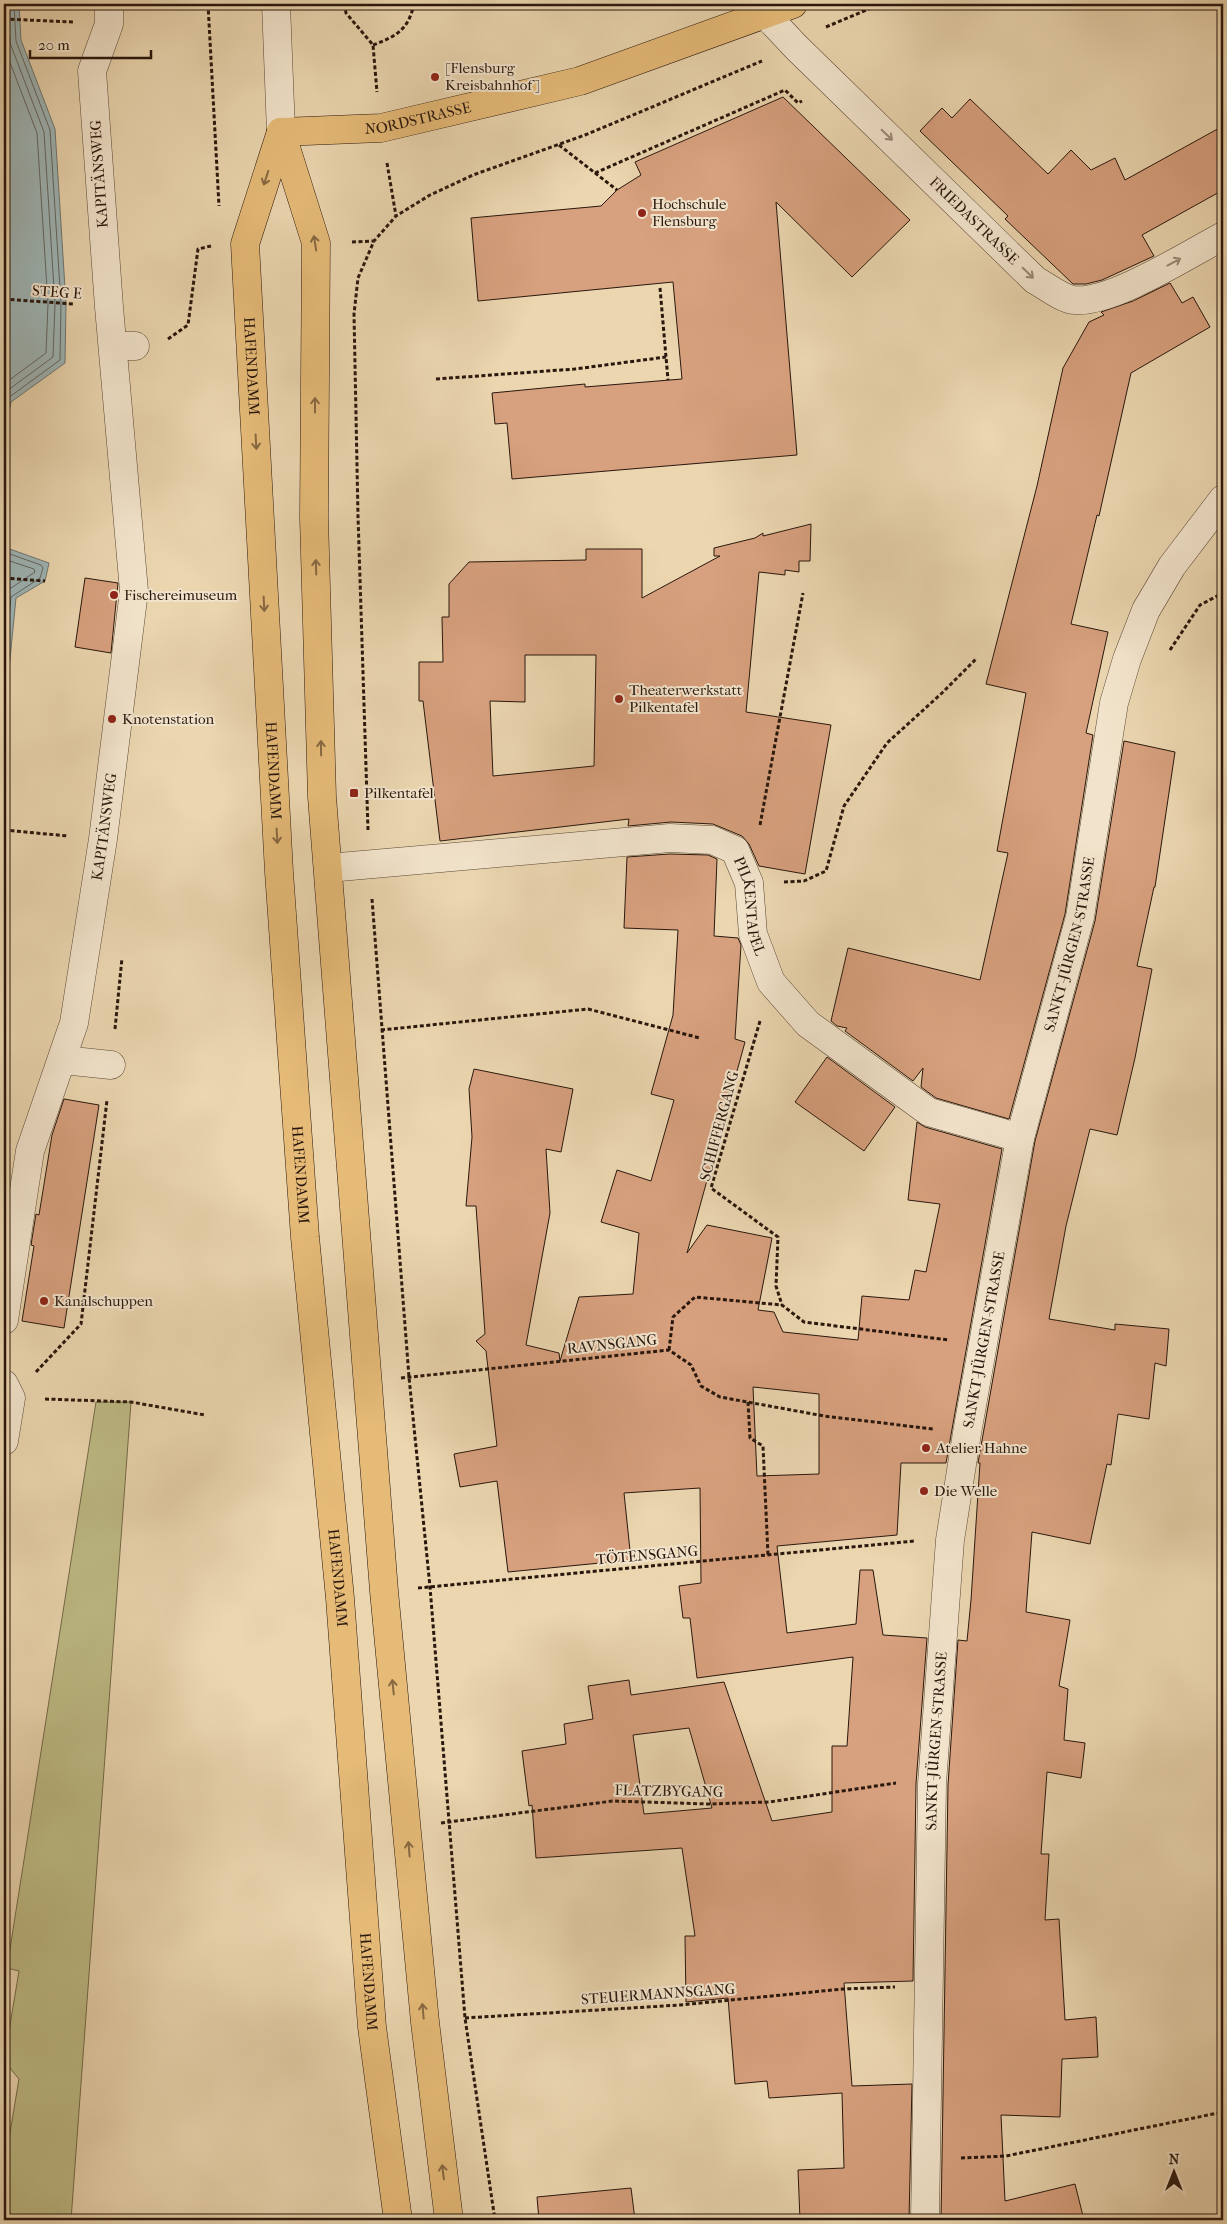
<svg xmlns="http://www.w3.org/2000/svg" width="1227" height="2224" font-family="'IM FELL French Canon',serif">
  <rect width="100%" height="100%" fill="#ebd6b0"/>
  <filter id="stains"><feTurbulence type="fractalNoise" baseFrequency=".004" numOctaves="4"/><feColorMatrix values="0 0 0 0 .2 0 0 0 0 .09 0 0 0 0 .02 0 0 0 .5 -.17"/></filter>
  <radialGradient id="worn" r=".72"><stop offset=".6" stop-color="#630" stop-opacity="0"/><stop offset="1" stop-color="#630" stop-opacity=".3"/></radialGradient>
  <polygon fill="#bebc86" stroke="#746a4a" points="96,1402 131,1402 71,2220 4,2220 4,2169 19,2079 4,2061 19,1971 7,1968"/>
  <g fill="#9eb6b7" stroke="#6f7673">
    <polygon points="4,4 19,4 21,40 55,129 66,304 65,363 11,402 4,436"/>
    <polygon points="4,547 49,563 45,581 16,598 4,720"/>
  </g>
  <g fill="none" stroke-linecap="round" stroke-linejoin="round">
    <g stroke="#646662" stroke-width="1">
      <polyline points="4,47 37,133 48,304 46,353 4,384"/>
      <polyline points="4,393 53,357 55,304 44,132 10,43 8,4"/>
      <polyline points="4,413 8,398 60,360 61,304 50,130 16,41 14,4"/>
      <polyline points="4,552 41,565 43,568 40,578 11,597 4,670"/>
      <polyline points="4,559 34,569 35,572 8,590 4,608"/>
    </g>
  </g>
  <g fill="#d7a07e" stroke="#29170d" fill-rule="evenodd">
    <polygon points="783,97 910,220 852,277 776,202 797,455 512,479 507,423 495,424 492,393 585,384 585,387 682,379 673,282 478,301 471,218 601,206 617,190 641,175 635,162"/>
    <polygon points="970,99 1048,174 1071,150 1091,170 1115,158 1125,180 1223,126 1223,190 1142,235 1154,256 1102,280 1086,284 1073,284 1005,219 1008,216 920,131 942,108 952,118"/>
    <polygon points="1170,283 1182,303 1193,297 1210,327 1131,373 1099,516 1097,515 1071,624 1108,632 1086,733 1093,735 1065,914 1009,1119 936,1098 921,1087 923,1068 913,1081 845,1031 847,1028 837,1026 831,1021 848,948 980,980 1008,853 997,851 1026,693 986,684 1037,486 1063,368 1089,322 1104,315 1101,312 1133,301"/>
    <path d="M811 524 810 561H799V572L785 570V575L759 572 746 712 831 725 805 874 759 866 749 844 742 836 713 824 671 822 628 826 629 819 440 841 423 701H419V662H443L442 617H449V584L469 562 586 560V549H642V598L720 556H714V548L755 538 763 533V536ZM525 655H596L594 766 493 776 490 701 525 702Z"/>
    <polygon points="85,578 118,583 111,653 75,647"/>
    <polygon points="1124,741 1175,752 1155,887 1154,887 1137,966 1152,969 1135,1058 1117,1135 1090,1129 1066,1226 1049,1319 1115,1330 1115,1324 1169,1329 1166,1366 1155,1363 1149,1419 1118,1414 1111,1465 1107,1464 1090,1544 1032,1532 1026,1612 1070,1620 1059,1686 1068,1689 1064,1740 1085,1743 1081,1778 1047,1772 1041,1854 1049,1854 1045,1920 1059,1919 1065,2020 1096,2017 1098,2057 1062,2059 1060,2117 1001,2115 1005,2201 1075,2184 1084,2220 941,2220 948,1785 958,1640 967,1641 971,1600 980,1463 978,1463 1035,1141 1095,921"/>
    <path d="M670 854 708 855 717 859 714 936 738 938 741 945 735 1039 745 1042 687 1253 707 1225 772 1238 758 1310 774 1312 783 1332 858 1340 862 1296 909 1300 915 1270 926 1272 940 1204 908 1200 917 1122 925 1127 1002 1149 946 1463H901L897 1535 777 1546 787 1633 856 1624 860 1570H873L883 1635 927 1638 916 1784 913 1981 844 1983 852 2086 912 2084 909 2220H800L798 2170 844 2168 842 2093 769 2098 767 2081 735 2084 728 1998 686 2002 685 1936H695L682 1848 536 1858 532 1805 529 1806 522 1751 566 1744 564 1724 593 1719 588 1686 629 1680 631 1695 724 1682 772 1821 832 1812V1746H847L853 1657 697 1678 690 1618H683L679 1586 701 1583 700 1488 624 1493 631 1560 508 1572 497 1481 460 1487 454 1454 497 1446 486 1351 476 1341 485 1334 476 1206H466L472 1137 469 1089 474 1069 573 1089 561 1152 546 1149 550 1213 526 1345 559 1353 560 1361 579 1297 633 1294 639 1233 601 1222 617 1170 651 1181 674 1100 651 1094 673 1015 678 930 624 928 627 857ZM753 1387 819 1394V1474L757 1476ZM689 1728 712 1808 644 1814 633 1735Z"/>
    <polygon points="827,1057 895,1107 864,1151 795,1102"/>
    <polygon points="64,1099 99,1105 64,1328 22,1321 34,1246 31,1245 36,1214 39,1215 52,1135"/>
    <polygon points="631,2188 635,2220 539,2220 537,2197"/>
  </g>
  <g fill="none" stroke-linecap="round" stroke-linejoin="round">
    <g stroke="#5a4736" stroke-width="29">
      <g id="minor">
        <polyline points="276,4 281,132"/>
        <path id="s1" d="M765 14 796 47 1035 280C1046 286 1061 298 1073 300 1109 305 1189 254 1223 236"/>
        <polyline points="113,346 135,346"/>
        <path id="s2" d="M328 868 670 838 712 840 735 850 749 883 753 934 771 982 808 1024 929 1112 1020 1138"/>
        <polyline points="63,1060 111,1065"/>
        <path id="s3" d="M4 1320 30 1151 74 1023 103 839 134 591 109 307 92 71 109 24V4"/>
        <polyline points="4,1384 11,1398 4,1441"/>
        <path id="s4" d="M925 2220 932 1784 950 1540 967 1433 1020 1138 1080 917 1114 703 1127 659 1146 610 1172 566 1223 499"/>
      </g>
    </g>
    <g stroke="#29170d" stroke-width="29">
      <g id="major">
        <path id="s5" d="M281 132 245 244 279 872 305 1237 340 1598 372 2027 398 2220"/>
        <polyline points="281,132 316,243 314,518 322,797 384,1591 425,2022 449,2220"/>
        <path id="s6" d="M281 132 381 128 580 81 793 4"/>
      </g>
    </g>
    <g stroke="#29170d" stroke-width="3" stroke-dasharray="4 2.5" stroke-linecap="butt">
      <polyline points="208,4 219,206"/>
      <polyline points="344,4 346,13 373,45 377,92"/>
      <polyline points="4,19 73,22"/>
      <polyline points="826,27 881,4"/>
      <path d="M373 45C397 36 408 30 414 4"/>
      <polyline points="559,145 617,190"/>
      <polyline points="387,163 396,216"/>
      <polyline points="595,173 785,90 798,103 802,101"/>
      <polyline points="352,242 374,241"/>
      <polyline points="660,288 668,380"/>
      <polyline points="4,299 73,304"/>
      <polyline points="168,339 188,325 198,249 211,246"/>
      <polyline points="436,379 575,369 666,357"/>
      <polyline points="4,578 45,581"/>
      <polyline points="1170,650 1200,605 1223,593"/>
      <polyline points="760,825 803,593"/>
      <polyline points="4,830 68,836"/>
      <polyline points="368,830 358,516 354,314 358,278 374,241 396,216 430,195 473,175 585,135 762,61"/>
      <polyline points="784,882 804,881 826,871 844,806 887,743 942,693 977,658"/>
      <polyline points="372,899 409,1377 430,1587 465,2018 495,2220"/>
      <polyline points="760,1021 711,1188 778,1237 776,1286 782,1305 804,1322 949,1340"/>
      <polyline points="115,1029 122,958"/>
      <polyline points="381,1030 588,1009 700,1038"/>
      <polyline points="669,1350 673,1317 695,1297 782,1305"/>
      <polyline points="36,1372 81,1324 107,1100"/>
      <polyline points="401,1378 669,1350 691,1365 701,1386 720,1397 824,1416 933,1429"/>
      <polyline points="45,1399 131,1402 205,1415"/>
      <polyline points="748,1402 750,1438 763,1446 768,1555"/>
      <polyline points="418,1588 915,1541"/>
      <polyline points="441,1823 613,1801 709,1804 769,1802 896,1783"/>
      <polyline points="465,2018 680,2005 843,1989 895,1987"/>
      <polyline points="961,2158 1006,2156 1223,2112"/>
    </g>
    <use href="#minor" stroke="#f2e4cc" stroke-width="28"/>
    <use href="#major" stroke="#e6bb78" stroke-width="28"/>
  </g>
  <defs><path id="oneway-shaft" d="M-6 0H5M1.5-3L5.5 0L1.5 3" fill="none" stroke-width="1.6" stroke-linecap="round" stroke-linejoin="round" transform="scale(1.25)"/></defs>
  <g stroke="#988876">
    <use href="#oneway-shaft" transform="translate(887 135) rotate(44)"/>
    <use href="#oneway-shaft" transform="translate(1174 262) rotate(-28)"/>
    <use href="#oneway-shaft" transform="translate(1028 273) rotate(44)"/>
  </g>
  <g stroke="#886942">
    <use href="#oneway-shaft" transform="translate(266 178) rotate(108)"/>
    <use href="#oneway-shaft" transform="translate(315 243) rotate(-99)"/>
    <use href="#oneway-shaft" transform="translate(315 405) rotate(-90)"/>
    <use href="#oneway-shaft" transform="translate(256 442) rotate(87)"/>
    <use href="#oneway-shaft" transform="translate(316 567) rotate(-92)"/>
    <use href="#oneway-shaft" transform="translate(264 604) rotate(87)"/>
    <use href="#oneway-shaft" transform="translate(321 748) rotate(-91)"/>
    <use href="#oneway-shaft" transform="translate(277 836) rotate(87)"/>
    <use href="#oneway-shaft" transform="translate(393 1687) rotate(-96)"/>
    <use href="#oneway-shaft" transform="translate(409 1849) rotate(-95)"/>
    <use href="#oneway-shaft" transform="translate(423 2011) rotate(-95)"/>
    <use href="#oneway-shaft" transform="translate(443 2172) rotate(-97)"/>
  </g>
  <g fill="#8f2418" stroke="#f2e4cc" stroke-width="2">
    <circle cx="435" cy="77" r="5"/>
    <circle cx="642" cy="213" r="5"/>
    <circle cx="114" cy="595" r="5"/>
    <circle cx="619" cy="699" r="5"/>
    <circle cx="112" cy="719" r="5"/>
    <rect x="349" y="788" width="10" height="10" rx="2.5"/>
    <circle cx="44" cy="1301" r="5"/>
    <circle cx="926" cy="1448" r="5"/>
    <circle cx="924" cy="1491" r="5"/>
  </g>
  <g text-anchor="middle" stroke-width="4" stroke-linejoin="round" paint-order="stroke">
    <g font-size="15" fill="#29170d" stroke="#f2e4cc" text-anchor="start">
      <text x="445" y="73">[Flensburg<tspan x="445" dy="17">Kreisbahnhof]</tspan></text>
      <text x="652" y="209">Hochschule<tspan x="652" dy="17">Flensburg</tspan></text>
      <text x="124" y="600">Fischereimuseum</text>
      <text x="629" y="695">Theaterwerkstatt<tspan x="629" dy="17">Pilkentafel</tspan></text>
      <text x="122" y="724">Knotenstation</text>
      <text x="364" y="798">Pilkentafel</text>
      <text x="54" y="1306">Kanalschuppen</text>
      <text x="936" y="1453">Atelier Hahne</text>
      <text x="934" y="1496">Die Welle</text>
    </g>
    <g font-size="15" fill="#29170d" stroke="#f2e4cc">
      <text dy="5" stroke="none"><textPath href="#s6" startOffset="138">NORDSTRASSE</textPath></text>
      <text transform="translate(99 174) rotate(-94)" y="5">KAPITÄNSWEG</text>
      <text dy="5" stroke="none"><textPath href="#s1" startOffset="294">FRIEDASTRASSE</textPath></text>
      <text transform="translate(57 292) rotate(4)" y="5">STEG E</text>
      <text dy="5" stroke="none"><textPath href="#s5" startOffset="240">HAFENDAMM</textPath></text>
      <text dy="5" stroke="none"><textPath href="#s5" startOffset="645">HAFENDAMM</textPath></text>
      <text dy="5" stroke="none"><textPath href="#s3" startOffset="505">KAPITÄNSWEG</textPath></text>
      <text dy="5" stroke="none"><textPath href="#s2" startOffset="469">PILKENTAFEL</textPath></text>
      <text dy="5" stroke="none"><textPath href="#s4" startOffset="1289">SANKT-JÜRGEN-STRASSE</textPath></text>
      <text transform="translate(719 1126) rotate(-75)" y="5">SCHIFFERGANG</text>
      <text dy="5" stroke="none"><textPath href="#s5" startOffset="1050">HAFENDAMM</textPath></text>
      <text dy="5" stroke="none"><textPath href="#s4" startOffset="884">SANKT-JÜRGEN-STRASSE</textPath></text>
      <text transform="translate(612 1344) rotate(-6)" y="5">RAVNSGANG</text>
      <text transform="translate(647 1555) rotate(-5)" y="5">TÖTENSGANG</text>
      <text dy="5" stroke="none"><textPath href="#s5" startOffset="1455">HAFENDAMM</textPath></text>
      <text dy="5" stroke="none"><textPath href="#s4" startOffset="479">SANKT-JÜRGEN-STRASSE</textPath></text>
      <text transform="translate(669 1791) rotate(1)" y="5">FLATZBYGANG</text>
      <text dy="5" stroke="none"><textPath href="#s5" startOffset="1860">HAFENDAMM</textPath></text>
      <text transform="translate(658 1994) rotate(-4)" y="5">STEUERMANNSGANG</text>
    </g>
  </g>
  <rect width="1227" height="2224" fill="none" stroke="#ebd6b0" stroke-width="20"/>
  <rect x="5" y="5" width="1217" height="2214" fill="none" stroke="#29170d" stroke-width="2.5"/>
  <rect x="10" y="10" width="1207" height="2204" fill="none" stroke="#29170d"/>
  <g transform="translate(1174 2172)" stroke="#f2e4cc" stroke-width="4" paint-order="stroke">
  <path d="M0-4L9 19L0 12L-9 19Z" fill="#29170d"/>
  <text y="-8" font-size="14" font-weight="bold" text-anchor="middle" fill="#29170d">N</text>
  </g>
  <path d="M30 50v8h121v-8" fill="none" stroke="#29170d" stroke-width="2.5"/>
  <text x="38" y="50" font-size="15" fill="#29170d" stroke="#f2e4cc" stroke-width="4" paint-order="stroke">20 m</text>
  <rect width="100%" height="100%" filter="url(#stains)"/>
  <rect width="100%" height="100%" fill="url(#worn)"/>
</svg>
